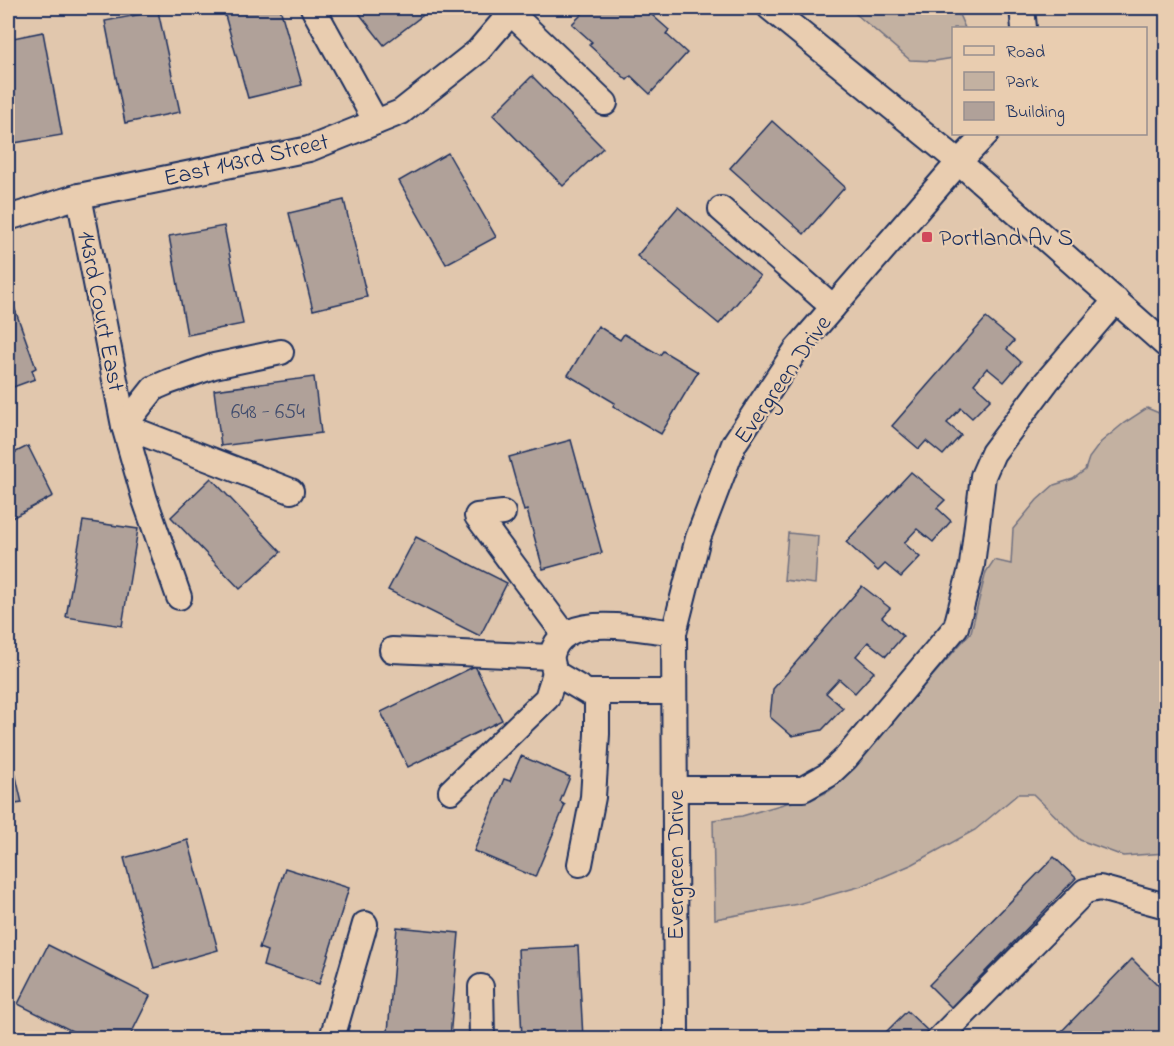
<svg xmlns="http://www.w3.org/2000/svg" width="1174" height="1046" font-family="'Indie Flower',sans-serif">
  <rect width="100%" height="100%" fill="#e1c7ad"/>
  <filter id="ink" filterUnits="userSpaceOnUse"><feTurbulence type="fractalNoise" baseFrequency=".0167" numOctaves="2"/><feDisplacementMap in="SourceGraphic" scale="12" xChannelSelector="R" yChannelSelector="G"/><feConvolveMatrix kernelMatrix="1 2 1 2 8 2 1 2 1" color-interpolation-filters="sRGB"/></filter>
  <g filter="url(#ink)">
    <g fill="#c3b1a1" stroke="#6f7080" stroke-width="1.5">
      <polygon points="849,8 956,8 965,28 954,28 953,58 935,61 910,60"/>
      <polygon points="1147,408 1166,416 1166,853 1123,856 1080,840 1033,794 1018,794 975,830 913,864 862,886 798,904 715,919 713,820 742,816 787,803 811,800 829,791 841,781 971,632 986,572 994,560 1011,564 1013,529 1037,500 1054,485 1073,479 1085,470 1089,458 1101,442 1124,423"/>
      <polygon points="788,533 818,536 815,584 784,580"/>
    </g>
    <g fill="#b0a199" stroke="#1b2f5e" stroke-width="1.5">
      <polygon points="223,8 280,8 302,85 248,98"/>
      <polygon points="355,8 424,8 427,12 384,45"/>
      <polygon points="588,8 644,8 669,30 666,34 687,53 650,94 631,76 627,80 589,45 592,42 572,24"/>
      <polygon points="158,11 180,112 125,123 105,21"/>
      <polygon points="43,32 62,135 8,144 8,39"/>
      <polygon points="532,76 603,148 563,186 493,115"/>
      <polygon points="772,121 845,187 804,234 730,168"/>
      <polygon points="448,153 496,237 446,264 399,181"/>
      <polygon points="344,200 367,297 313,310 289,213"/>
      <polygon points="678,207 760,276 719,324 637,256"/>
      <polygon points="224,226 243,324 187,335 169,236"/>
      <polygon points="8,290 36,368 32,370 35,379 8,389"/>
      <polygon points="986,318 1014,341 1007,349 1021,362 1004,382 987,368 974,384 991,399 972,418 961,408 947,423 961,435 943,455 926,441 919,449 892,426"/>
      <polygon points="598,326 620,340 624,334 660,355 663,351 698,372 661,434 613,406 615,403 568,375"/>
      <polygon points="314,377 321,433 221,446 214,390"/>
      <polygon points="571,440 602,553 543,569 527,510 524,511 509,457"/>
      <polygon points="28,446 53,496 8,520 8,456"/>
      <polygon points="911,472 945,500 937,508 951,521 933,542 917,529 904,543 920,557 901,577 885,564 878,571 846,542"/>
      <polygon points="211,478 281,552 240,589 171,517"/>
      <polygon points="83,521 138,529 122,626 66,617"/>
      <polygon points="416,537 507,583 480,636 388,590"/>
      <polygon points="862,586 890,608 882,617 903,636 886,656 868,642 856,656 874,672 855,693 839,679 826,693 843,708 822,730 792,736 770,717 773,689"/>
      <polygon points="475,666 502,720 408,767 381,712"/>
      <polygon points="8,746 9,746 22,803 8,805"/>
      <polygon points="521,756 570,777 560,802 565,805 535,877 474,851 504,779 510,781"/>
      <polygon points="188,840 218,950 154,968 124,858"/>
      <polygon points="1054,857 1076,878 951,1007 929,985"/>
      <polygon points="285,868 349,888 319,984 263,966 267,951 259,948"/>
      <polygon points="397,927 459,933 450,1038 388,1032"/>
      <polygon points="48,945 150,996 129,1038 86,1038 18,1004"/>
      <polygon points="578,946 583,1038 522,1038 518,949"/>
      <polygon points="1132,959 1166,993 1166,1028 1157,1038 1055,1038"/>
      <polygon points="907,1011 928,1031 921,1038 880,1038"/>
    </g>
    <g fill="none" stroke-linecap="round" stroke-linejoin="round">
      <g stroke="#1b2f5e" stroke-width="28">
        <g id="minor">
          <polyline points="313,8 376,122"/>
          <polyline points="770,8 959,162 1166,345"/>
          <polyline points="1022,8 1024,28"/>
          <polyline points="511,13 605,103"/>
          <polyline points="79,196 124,426 145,500 179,597"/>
          <polyline points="721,209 833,307"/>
          <polyline points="8,218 79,196 309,149 401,112 478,51 515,8"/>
          <polyline points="124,426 154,388 168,382 214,366 281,352"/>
          <polyline points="124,426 291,491"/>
          <polyline points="503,513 477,516 565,635"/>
          <path d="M674 633C642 629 561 610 552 655 551 661 554 668 555 673L587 692H674"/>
          <polyline points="392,650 551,657"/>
          <polyline points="675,789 803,789 828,775 846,758 956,627 972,565 983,476 993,453 1047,381 1116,300"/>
          <polyline points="451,791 547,698 555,673"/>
          <polyline points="580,864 593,797 597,734 597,692"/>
          <polyline points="481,987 482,1038"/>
          <polyline points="332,1038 365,924"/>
          <polyline points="676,1038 674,633 698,538 734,444 796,350 959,162 986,134"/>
          <polyline points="940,1038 1085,891 1100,888 1166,906"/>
        </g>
      </g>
      <use href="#minor" stroke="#e9cdb0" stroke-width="24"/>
    </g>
  </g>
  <rect fill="#d1495b" stroke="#e9cdb0" stroke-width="2" x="921" y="231" width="12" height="12" rx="3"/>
  <g text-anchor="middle" stroke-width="4.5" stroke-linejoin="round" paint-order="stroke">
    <g font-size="21" fill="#404c6d">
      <text x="268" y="418">648 - 654</text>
    </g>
    <g font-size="24" fill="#1b2f5e" stroke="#e9cdb0">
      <text transform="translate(246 159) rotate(-13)" y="8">East 143rd Street</text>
      <text transform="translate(102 311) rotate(79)" y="8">143rd Court East</text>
      <text transform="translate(782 379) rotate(-55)" y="8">Evergreen Drive</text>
      <text transform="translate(675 865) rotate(-90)" y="8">Evergreen Drive</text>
    </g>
    <g font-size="24" fill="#1b2f5e" stroke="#e9cdb0" text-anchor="start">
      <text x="939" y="245">Portland Av S</text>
    </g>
  </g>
  <rect width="1174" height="1046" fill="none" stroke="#e9cdb0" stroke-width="30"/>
  <rect x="15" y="15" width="1144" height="1016" fill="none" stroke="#1b2f5e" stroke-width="2" filter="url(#ink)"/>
  <rect x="952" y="27" width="195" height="108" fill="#e9cdb0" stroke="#978e8f" stroke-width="1.5"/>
  <rect x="964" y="46" width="30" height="9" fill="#e9cdb0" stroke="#978e8f" stroke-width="1.5"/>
  <text x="1006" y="57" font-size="18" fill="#1b2f5e">Road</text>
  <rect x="964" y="72" width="30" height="18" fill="#c3b1a1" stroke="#978e8f" stroke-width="1.5"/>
  <text x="1006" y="87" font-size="18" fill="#1b2f5e">Park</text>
  <rect x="964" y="102" width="30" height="18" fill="#b0a199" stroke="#978e8f" stroke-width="1.5"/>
  <text x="1006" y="117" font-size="18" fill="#1b2f5e">Building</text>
</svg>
